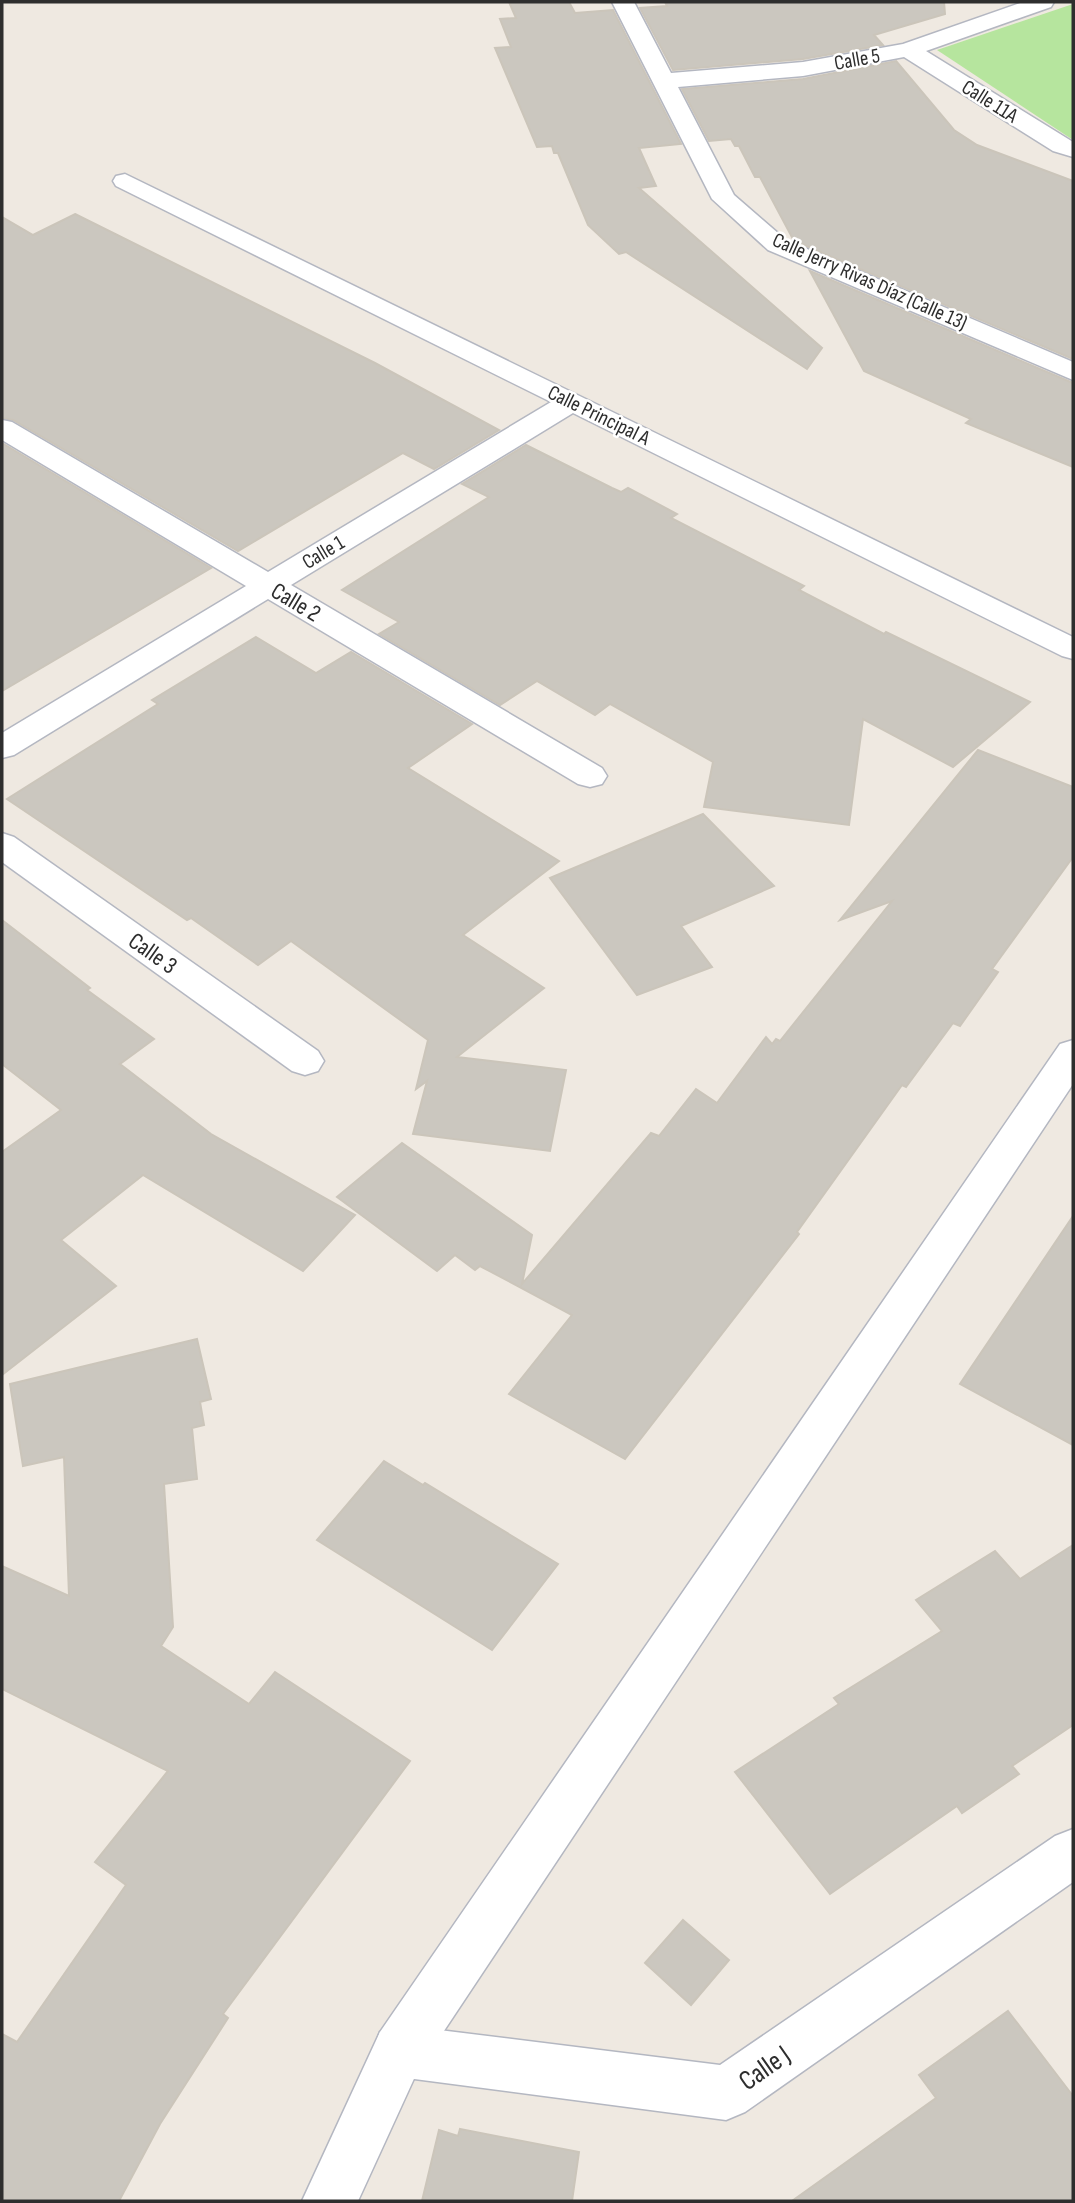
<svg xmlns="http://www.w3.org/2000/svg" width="1075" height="2203" font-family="'Sofia Sans Condensed',sans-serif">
  <rect width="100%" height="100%" fill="#efe9e1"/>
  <polygon fill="#b6e59e" points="1073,4 1073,140 937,50"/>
  <g fill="#cbc7bf" stroke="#cbc5ba" stroke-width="2">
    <polygon points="509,2 569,2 575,13 613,10 681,144 639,148 656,186 639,188 822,348 807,369 626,252 619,254 588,225 558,153 554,153 552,146 537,147 495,48 511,47 500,19 516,18"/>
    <polygon points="665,2 944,2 945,14 874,35 883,45 803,59 673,70 640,8 667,6"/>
    <polygon points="896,61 954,130 977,145 1073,181 1073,359 794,241 760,177 755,177 739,146 735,146 731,139 709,141 682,89 803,79"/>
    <polygon points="75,214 375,363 499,430 434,469 403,453 238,551 13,420 2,418 2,217 33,235"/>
    <polygon points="810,271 1073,383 1073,467 966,423 971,419 864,371"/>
    <polygon points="2,443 211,568 2,691"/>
    <polygon points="526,445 612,488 621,492 628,488 677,514 671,518 804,586 799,590 884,634 886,632 1030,702 953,767 863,719 849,825 704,807 713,762 610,704 595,715 537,681 500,705 379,634 399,622 342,590 489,497 462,484"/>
    <polygon points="256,637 316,673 351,652 472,724 408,768 559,861 463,935 544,988 457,1057 566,1070 550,1151 413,1134 427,1081 416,1089 428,1040 291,941 258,965 191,918 187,920 7,799 158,704 152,700"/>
    <polygon points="978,750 1073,787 1073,857 992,969 998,972 960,1026 953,1023 906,1087 902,1085 797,1232 799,1234 625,1459 509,1394 572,1315 480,1266 475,1270 455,1255 437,1271 337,1197 402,1143 532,1235 522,1284 651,1133 659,1136 696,1089 717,1103 766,1037 772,1044 776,1039 780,1041 892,901 840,920"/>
    <polygon points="703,814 774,886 681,926 712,967 637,995 550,878"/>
    <polygon points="2,920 90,988 87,990 154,1039 120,1064 211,1134 355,1215 303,1271 143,1175 61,1240 116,1286 2,1375 2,1152 61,1110 2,1064"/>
    <polygon points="1073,1216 1073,1445 960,1384"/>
    <polygon points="197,1339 211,1399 200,1402 204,1425 192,1428 197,1479 164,1484 173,1627 161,1646 249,1704 275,1672 410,1761 223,2014 228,2018 160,2124 119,2201 2,2201 2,2034 17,2042 126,1885 95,1862 168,1771 2,1689 2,1566 69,1596 64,1457 23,1466 10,1384"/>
    <polygon points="384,1461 423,1485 425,1483 558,1564 492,1650 317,1540"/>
    <polygon points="1073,1545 1073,1725 1012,1766 1019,1774 962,1813 957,1806 830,1894 735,1772 839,1704 834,1698 942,1631 916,1600 995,1551 1020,1579"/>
    <polygon points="683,1920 729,1960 691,2005 645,1963"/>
    <polygon points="1008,2011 1073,2096 1073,2201 792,2201 936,2098 919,2075"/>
    <polygon points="460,2129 579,2152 572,2201 422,2201 439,2130 458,2136"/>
  </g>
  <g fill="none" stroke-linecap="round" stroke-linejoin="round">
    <g stroke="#b4b7c1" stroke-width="3">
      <g id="street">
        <polygon points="612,2 634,2 671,73 803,62 903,44 1023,2 1054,2 1051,7 926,51 1073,142 1073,157 1053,151 904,57 803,76 678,87 734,195 786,240 1073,362 1073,380 768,250 712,199"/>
        <polygon points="125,174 1073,637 1073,659 1062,656 573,413 291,585 602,768 607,776 602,784 590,787 578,784 268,599 14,755 2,758 2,733 246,586 2,440 2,420 12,422 268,572 551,402 116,186 113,181 116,176"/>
        <polygon points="2,833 14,837 318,1051 324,1061 318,1071 305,1075 292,1071 2,862"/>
        <polygon points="1073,1829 1073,1882 745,2112 726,2120 399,2077 380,2070 373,2051 380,2032 399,2025 720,2065 1055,1836"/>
      </g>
    </g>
    <g stroke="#b4b7c1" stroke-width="3">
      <polygon id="secondary" points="1073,1040 1073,1084 418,2070 358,2201 302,2201 380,2032 1060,1044"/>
    </g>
    <use href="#street" fill="#fff" fill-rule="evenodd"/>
    <use href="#secondary" fill="#fff" fill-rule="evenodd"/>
  </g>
  <g text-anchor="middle" stroke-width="5" stroke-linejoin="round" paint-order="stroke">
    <g font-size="21" fill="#2e2e2e" stroke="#fff">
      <text transform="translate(857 59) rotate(-10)" y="7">Calle 5</text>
      <text transform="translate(990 101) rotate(32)" y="7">Calle 11A</text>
      <text transform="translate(870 281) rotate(24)" y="7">Calle Jerry Rivas Díaz (Calle 13)</text>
      <text transform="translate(599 415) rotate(26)" y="7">Calle Principal A</text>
      <text transform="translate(323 552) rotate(-31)" y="7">Calle 1</text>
    </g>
    <g font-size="24" fill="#2e2e2e" stroke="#fff">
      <text transform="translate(296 602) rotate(31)" y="8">Calle 2</text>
      <text transform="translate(153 953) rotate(35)" y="8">Calle 3</text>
    </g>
    <g font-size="28" fill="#2e2e2e" stroke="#fff">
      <text transform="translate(764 2067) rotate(-35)" y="10">Calle J</text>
    </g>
  </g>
  <rect width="1075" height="2203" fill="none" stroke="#2e2e2e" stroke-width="7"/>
</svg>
